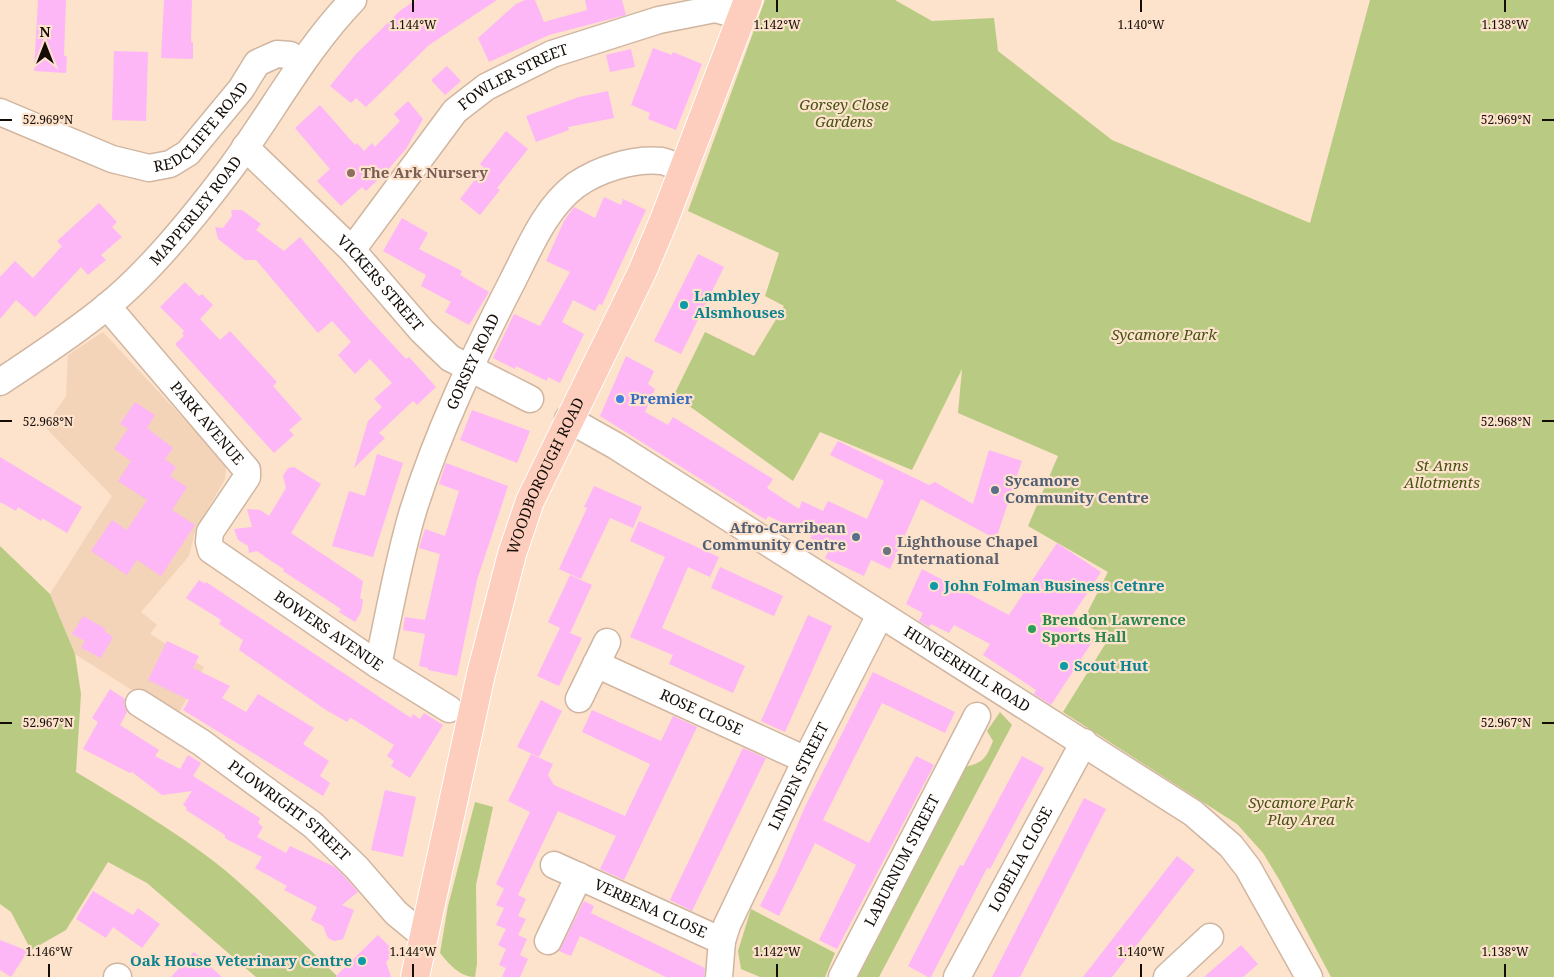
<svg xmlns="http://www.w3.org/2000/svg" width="1554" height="977" font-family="'Noto Serif',serif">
  <rect width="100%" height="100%" fill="#fde2cc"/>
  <polygon fill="#f4d4b9" points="103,332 222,460 226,468 225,479 195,531 189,556 141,612 157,625 150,634 204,667 176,718 75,654 50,594 112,496 45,427 66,396 68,355"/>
  <g fill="#b9cb82">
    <polygon points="765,0 895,0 932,21 994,18 998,51 1112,140 1310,223 1370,0 1554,0 1554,977 1331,977 1280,881 1263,853 1237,824 1063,712 1109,638 1082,623 1108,572 1028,526 1058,456 958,413 962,369 912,470 820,432 793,481 674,395 705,332 754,356 784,306 765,296 779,253 688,211"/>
    <path d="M0 546 50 594 75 654 81 694 76 772C124 801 172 829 216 863 260 898 298 939 338 977H256L147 883 108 862 66 930 31 950 11 912 0 904Z"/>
    <path d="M1000 712 1012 725 879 977H852L961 768C982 763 985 761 993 741L987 731Z"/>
    <path d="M475 802 493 807 476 885 477 964 475 977C460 977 449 964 440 953L448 906Z"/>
    <polygon points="751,909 835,953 825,977 760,977 741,969 738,951"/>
  </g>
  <g fill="#fdb7f7">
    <polygon points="38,0 66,0 64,56 67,56 66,73 34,71"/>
    <polygon points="164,0 192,0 191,42 193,42 193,59 161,58"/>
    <polygon points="416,0 497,0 429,45 366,107 356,98 351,103 330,86 356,54 401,10"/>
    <polygon points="525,0 535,0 544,22 587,10 585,0 622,0 626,15 549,35 489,62 478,38 516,4"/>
    <polygon points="653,48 672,55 673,52 702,64 676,130 648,119 650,113 631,105"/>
    <polygon points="631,49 635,67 610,72 606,55"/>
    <polygon points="114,51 148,52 146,121 112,120"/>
    <polygon points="447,66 461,81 445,95 431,80"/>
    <polygon points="608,91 614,118 568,127 569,130 536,142 526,116 579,97"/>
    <polygon points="408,101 423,119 406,149 385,173 366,191 362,187 341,206 317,181 330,169 295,128 320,105 355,145 357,143 364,151 372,143 375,147 400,121 394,114"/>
    <polygon points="506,131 528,149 497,188 500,190 480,215 460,199 484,168 480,164"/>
    <polygon points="604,197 621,205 623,199 646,210 602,305 599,304 595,311 573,300 562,322 584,334 560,383 548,377 547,381 516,366 515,369 493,358 514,314 540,326 570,272 546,261 564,221 574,207 595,218"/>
    <polygon points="99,203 117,222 112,227 122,237 101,255 106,260 88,275 81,267 35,317 16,300 0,319 0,277 15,261 33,278 62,246 57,241"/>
    <polygon points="231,210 242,210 261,224 256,230 284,251 300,237 368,318 406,359 409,357 436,387 417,405 413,401 379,433 385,438 354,468 368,421 382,407 374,399 392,383 370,359 355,374 338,355 351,342 332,321 318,333 256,260 245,260 218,239 215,227 223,228 232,216"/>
    <polygon points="402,218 428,233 419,249 462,271 460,275 489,292 469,325 445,312 451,302 421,286 426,275 383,251"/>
    <polygon points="698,254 724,267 681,354 654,341"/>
    <polygon points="185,282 199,296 202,294 213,305 200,319 220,340 230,331 277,382 273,386 302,419 289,430 294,435 274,453 175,344 184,336 182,333 184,331 160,307"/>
    <polygon points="626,356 654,371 648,384 655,389 645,412 668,425 673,417 773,479 767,488 799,509 802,501 823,511 828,501 867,519 884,481 830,455 838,441 929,485 935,482 973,504 989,450 1022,461 996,539 921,499 890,569 871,560 864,576 825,558 830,548 810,538 812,536 768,516 766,520 600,416"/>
    <polygon points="135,402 155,415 147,428 173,448 165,459 176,467 170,476 187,487 172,510 195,525 161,576 137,560 127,575 91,551 112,520 127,530 147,500 118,481 131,461 114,449 128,429 120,424"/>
    <polygon points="472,410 530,431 517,463 460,440"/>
    <polygon points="377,454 403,463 373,557 332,546 349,491 365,496"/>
    <polygon points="0,457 82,507 67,533 42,518 41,521 18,507 16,511 0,502"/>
    <polygon points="446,463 508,486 477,580 457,676 428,670 428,668 419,666 425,634 403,630 405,617 425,620 440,554 419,548 425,529 445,536 459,491 439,484"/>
    <polygon points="294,467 321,484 291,533 363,581 360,598 363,600 361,612 355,622 339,612 341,609 283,571 284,569 271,561 257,551 249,553 248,546 238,540 234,529 252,527 247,509 260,510 269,516 286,488 283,476 288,468"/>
    <polygon points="594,486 642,507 633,528 610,518 581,579 559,569 587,508 584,507"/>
    <polygon points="639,521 719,557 710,577 688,567 662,628 745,666 733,693 669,664 673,655 630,637 665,557 630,541"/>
    <polygon points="1057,543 1101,572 1068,622 1094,639 1051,705 1034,694 1036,690 983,655 990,644 954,625 949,633 931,624 929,627 919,621 923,613 906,604 922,569 1009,615"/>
    <polygon points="720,567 783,596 774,616 711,588"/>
    <polygon points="570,575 592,585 570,633 582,638 559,686 537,676 560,628 548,622"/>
    <polygon points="199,580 205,584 206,582 411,718 413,714 420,719 424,713 443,725 410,778 391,766 394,761 387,756 394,745 353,719 350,718 347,722 326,710 239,650 243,640 219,624 221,620 186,598"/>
    <polygon points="808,615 832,626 785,732 761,721"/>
    <polygon points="83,616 106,629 104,631 113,637 101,658 81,648 85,641 72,634"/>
    <polygon points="167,641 199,656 193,668 230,686 222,698 246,712 258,694 314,728 303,744 329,761 320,776 330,783 323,796 183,710 189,700 148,680"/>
    <polygon points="873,672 955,712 945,733 882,703 853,760 823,820 869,843 916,756 934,765 837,949 819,940 856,865 815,843 779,916 760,906 777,872 805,807"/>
    <polygon points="110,689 125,699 124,703 127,712 120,725 159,750 155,756 180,769 188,755 201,763 193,776 260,818 258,823 263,827 257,837 286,853 290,846 335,867 346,878 358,892 342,905 354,910 343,939 334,941 328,938 323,926 311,920 317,907 284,890 287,886 255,868 262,857 230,841 225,838 225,835 186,810 187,808 183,805 192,791 162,795 132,772 130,773 83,749 98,722 92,718"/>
    <polygon points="541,700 562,711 539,757 517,747"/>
    <polygon points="592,710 661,741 673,716 697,727 624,880 600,869 616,836 558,811 518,895 526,899 518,916 526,919 518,935 527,939 520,955 528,959 520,977 502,977 506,968 499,965 506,949 498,945 506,929 496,925 504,908 496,905 504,889 496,884 530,812 508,801 531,754 553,764 548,775 554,785 625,816 650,764 582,732"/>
    <polygon points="743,748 766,758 692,911 670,900"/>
    <polygon points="1022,756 1044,768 990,869 987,868 931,977 928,977 908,966 960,865 963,866"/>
    <polygon points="385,790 416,797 403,857 371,850"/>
    <polygon points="1084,798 1106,809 1020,977 992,977"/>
    <polygon points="1177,856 1195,870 1112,977 1083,977"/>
    <polygon points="93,891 133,915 138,908 160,924 142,948 113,927 106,938 76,919"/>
    <polygon points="584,901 594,906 591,913 705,968 704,977 666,977 580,936 571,956 559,951"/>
    <polygon points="378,935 395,952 386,962 391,977 335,977"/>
    <polygon points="0,940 28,951 11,977 0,970"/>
    <polygon points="1241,945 1258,964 1243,977 1204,977"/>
    <polygon points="194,952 222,977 171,977"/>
  </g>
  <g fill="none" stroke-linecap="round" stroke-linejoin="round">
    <g stroke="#d0b6a1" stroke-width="29">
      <g id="minor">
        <path id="s1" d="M0 112 112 159 149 168 170 164 188 153 241 89 257 63 277 54 290 55 302 62"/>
        <path id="s2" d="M245 147 352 250 422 331 450 358 530 399"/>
        <path id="s3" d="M352 250 455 111 486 87 552 54 659 20 715 9 741 16"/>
        <path id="s4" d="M107 306 247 470V477L210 532 209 542 211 550 378 665 449 709"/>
        <path id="s5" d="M0 382C36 358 72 335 106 307 150 272 194 217 228 172 271 115 303 52 353 0"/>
        <path id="s6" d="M568 419 616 446 1193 813 1231 846 1248 868 1309 977"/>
        <path id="s7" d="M596 664 806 760"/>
        <path id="s8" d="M378 665C389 614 398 561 413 511 438 431 474 356 512 282 529 249 545 208 576 185 599 169 634 158 662 161 668 162 676 167 683 169"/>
        <polyline points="579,699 607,642"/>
        <path id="s9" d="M139 703 202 743 313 825 357 868 396 913 424 936"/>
        <path id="s10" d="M554 865 722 941"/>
        <polyline points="548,941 579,876"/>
        <polyline points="117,977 118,977"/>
        <path id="s11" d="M719 977 722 941 727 925 806 760 880 615"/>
        <path id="s12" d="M842 977 977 716"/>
        <path id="s13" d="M957 977 1084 742"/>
        <polyline points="1167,977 1210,937"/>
      </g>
    </g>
    <g stroke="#fff" stroke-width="30">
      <g id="major">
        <path id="s14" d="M415 977 481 674 512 554 530 501 642 272 664 220 748 0"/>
      </g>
    </g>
    <use href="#minor" stroke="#fff" stroke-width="26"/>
    <use href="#major" stroke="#fdcdbd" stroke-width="28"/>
  </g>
  <path fill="none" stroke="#140c05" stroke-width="2" d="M413 0V12M777 0V12M1141 0V12M1505 0V12M0 120H12M1542 120H1554M0 421H12M1542 421H1554M0 723H12M1542 723H1554M49 964V977M413 964V977M777 964V977M1141 964V977M1505 964V977"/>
  <circle fill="#8d6e63" stroke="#fde2cc" stroke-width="2" cx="351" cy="173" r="5"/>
  <g fill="#0f9aa8" stroke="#fde2cc" stroke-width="2">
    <circle cx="684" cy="305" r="5"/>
    <circle cx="934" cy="586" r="5"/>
    <circle cx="1064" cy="666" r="5"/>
    <circle cx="362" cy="961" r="5"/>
  </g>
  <circle fill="#3f7fe0" stroke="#fde2cc" stroke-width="2" cx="620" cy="399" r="5"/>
  <g fill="#5c6f8a" stroke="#fde2cc" stroke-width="2">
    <circle cx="995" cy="490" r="5"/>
    <circle cx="856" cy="537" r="5"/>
  </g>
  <circle fill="#6b7280" stroke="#fde2cc" stroke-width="2" cx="887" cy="551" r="5"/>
  <circle fill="#2e9e5b" stroke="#fde2cc" stroke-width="2" cx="1032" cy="629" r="5"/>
  <g text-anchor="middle" stroke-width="4.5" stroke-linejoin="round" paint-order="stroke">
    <g font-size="15" fill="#140c05" stroke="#fde2cc">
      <text dy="5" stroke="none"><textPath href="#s3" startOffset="241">FOWLER STREET</textPath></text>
      <text dy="5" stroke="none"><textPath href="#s1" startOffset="228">REDCLIFFE ROAD</textPath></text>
      <text dy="5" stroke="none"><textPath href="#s5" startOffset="262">MAPPERLEY ROAD</textPath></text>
      <text dy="5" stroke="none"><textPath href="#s2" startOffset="192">VICKERS STREET</textPath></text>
      <text dy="5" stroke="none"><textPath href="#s8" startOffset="319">GORSEY ROAD</textPath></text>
      <text dy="5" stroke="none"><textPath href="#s4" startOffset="154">PARK AVENUE</textPath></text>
      <text dy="5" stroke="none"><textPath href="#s14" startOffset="519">WOODBOROUGH ROAD</textPath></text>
      <text dy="5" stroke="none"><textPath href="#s4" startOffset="450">BOWERS AVENUE</textPath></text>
      <text dy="5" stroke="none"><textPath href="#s6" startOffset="471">HUNGERHILL ROAD</textPath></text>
      <text dy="5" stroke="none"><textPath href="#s7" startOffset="116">ROSE CLOSE</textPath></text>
      <text dy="5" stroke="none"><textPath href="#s11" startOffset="218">LINDEN STREET</textPath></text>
      <text dy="5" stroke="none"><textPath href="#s9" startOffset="185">PLOWRIGHT STREET</textPath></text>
      <text dy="5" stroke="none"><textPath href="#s12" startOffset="131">LABURNUM STREET</textPath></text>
      <text dy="5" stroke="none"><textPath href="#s13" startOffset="134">LOBELIA CLOSE</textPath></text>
      <text dy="5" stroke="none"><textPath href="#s10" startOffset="106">VERBENA CLOSE</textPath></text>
    </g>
    <g font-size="15" font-style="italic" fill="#465313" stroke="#fde2cc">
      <text x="844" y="110">Gorsey Close<tspan x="844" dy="17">Gardens</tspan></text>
      <text x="1164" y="340">Sycamore Park</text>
      <text x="1442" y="471">St Anns<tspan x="1442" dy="17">Allotments</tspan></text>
      <text x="1301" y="808">Sycamore Park<tspan x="1301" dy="17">Play Area</tspan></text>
    </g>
    <g font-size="15" font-weight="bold" fill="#785e54" stroke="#fde2cc" text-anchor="start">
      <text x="361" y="178">The Ark Nursery</text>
    </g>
    <g font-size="15" font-weight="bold" fill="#0d838f" stroke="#fde2cc" text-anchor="start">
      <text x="694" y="301">Lambley<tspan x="694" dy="17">Alsmhouses</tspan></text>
      <text x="944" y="591">John Folman Business Cetnre</text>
      <text x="1074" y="671">Scout Hut</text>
      <text x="352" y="966" text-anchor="end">Oak House Veterinary Centre</text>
    </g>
    <g font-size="15" font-weight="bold" fill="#366cbe" stroke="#fde2cc" text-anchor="start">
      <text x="630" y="404">Premier</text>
    </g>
    <g font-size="15" font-weight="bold" fill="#4e5e75" stroke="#fde2cc" text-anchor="start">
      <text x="1005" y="486">Sycamore<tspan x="1005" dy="17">Community Centre</tspan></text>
      <text x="846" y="533" text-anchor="end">Afro-Carribean<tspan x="846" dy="17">Community Centre</tspan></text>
    </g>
    <g font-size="15" font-weight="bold" fill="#5b616d" stroke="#fde2cc" text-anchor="start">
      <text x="897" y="547">Lighthouse Chapel<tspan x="897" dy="17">International</tspan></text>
    </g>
    <g font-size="15" font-weight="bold" fill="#27864d" stroke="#fde2cc" text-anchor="start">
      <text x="1042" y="625">Brendon Lawrence<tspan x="1042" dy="17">Sports Hall</tspan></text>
    </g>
  </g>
  <g font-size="12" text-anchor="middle" fill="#140c05" stroke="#fde2cc" stroke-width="4.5" stroke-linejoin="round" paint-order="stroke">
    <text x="413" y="29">1.144°W</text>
    <text x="777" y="29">1.142°W</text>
    <text x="1141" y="29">1.140°W</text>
    <text x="1505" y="29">1.138°W</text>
    <text x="48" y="124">52.969°N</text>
    <text x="1506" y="124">52.969°N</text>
    <text x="48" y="426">52.968°N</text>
    <text x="1506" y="426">52.968°N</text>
    <text x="48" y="727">52.967°N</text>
    <text x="1506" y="727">52.967°N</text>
    <text x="49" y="956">1.146°W</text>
    <text x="413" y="956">1.144°W</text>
    <text x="777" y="956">1.142°W</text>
    <text x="1141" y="956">1.140°W</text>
    <text x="1505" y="956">1.138°W</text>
  </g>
  <g transform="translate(45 45)" stroke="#fde2cc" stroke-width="4" paint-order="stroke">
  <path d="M0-4L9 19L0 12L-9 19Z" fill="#140c05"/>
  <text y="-8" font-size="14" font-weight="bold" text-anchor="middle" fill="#140c05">N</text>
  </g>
</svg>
